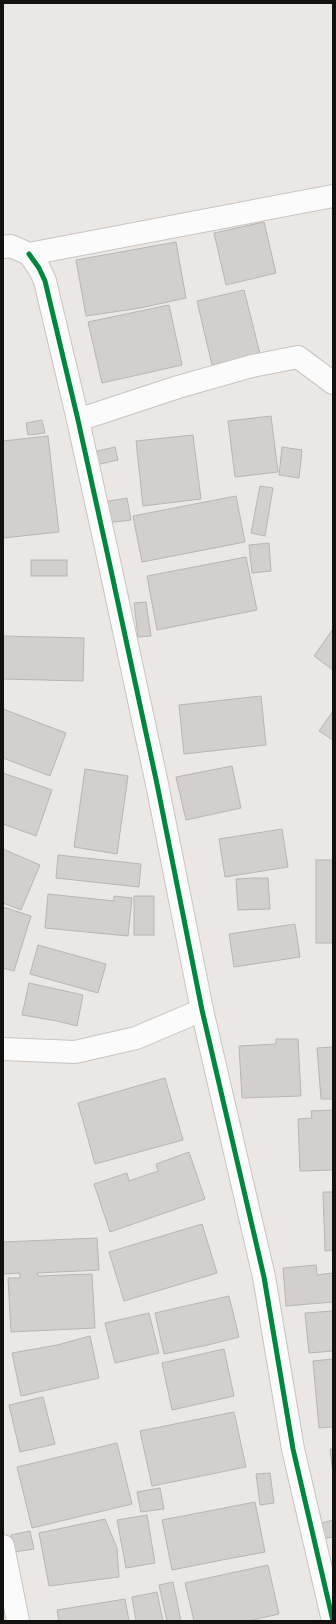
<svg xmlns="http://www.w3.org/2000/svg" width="336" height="1624" font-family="'Public Sans',sans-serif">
  <rect width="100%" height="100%" fill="#ebe7e4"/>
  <g fill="#d2cfcd" stroke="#b8b5b2">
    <polygon points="264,222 276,273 226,285 214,233"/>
    <polygon points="176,242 186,298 140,308 86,316 76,260"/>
    <polygon points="244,290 260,354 212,365 197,301"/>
    <polygon points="169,305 182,365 102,383 88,322"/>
    <polygon points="271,416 278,472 235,477 228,421"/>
    <polygon points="42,420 45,433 28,435 26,423"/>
    <polygon points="193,435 201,499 143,506 136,441"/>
    <polygon points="48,436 59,532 3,538 3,441"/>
    <polygon points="115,447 118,460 96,465 93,452"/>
    <polygon points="282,447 302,450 299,478 279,475"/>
    <polygon points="260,486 273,488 265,536 251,533"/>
    <polygon points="236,496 245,542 142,562 133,516"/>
    <polygon points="127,498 131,520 106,523 103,502"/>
    <polygon points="269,543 271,571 252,573 249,545"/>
    <polygon points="246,557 257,610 157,630 147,576"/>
    <rect x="31" y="560" width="36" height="16"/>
    <polygon points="146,602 151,636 138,637 134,603"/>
    <polygon points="333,629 333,670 314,656"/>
    <polygon points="3,636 84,638 83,681 3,679"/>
    <polygon points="261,696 266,745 184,754 179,705"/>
    <polygon points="3,709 66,733 50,776 3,758"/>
    <polygon points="333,711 333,740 319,731"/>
    <polygon points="232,766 241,808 186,820 176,777"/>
    <polygon points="85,769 128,776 117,854 74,847"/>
    <polygon points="3,773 52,790 36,836 3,824"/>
    <polygon points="282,829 288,867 225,877 219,839"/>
    <polygon points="3,849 40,865 21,910 3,903"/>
    <polygon points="58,855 141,864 139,887 56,878"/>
    <rect x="316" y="860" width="17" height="83"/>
    <polygon points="254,878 268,878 270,909 238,910 236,879"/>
    <polygon points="48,894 114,901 114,896 132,898 128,936 45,928"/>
    <rect x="134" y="896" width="20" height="39"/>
    <polygon points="3,907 31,916 14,971 3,968"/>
    <polygon points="295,924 300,957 234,967 229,934"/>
    <polygon points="38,945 106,964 98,993 30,974"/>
    <polygon points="29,983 83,995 77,1026 57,1021 22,1015"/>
    <polygon points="276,1039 298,1039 301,1096 242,1098 239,1046 276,1044"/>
    <polygon points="333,1047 333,1099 321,1099 317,1048"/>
    <polygon points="165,1078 183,1140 95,1164 78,1103"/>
    <polygon points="333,1110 333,1170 300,1171 298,1119 312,1118 311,1111"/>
    <polygon points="189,1152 205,1199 110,1232 94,1184 127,1173 129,1181 158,1171 156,1164"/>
    <polygon points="323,1192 333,1192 333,1250 325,1251"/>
    <polygon points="202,1224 217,1273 124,1301 109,1252"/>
    <polygon points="97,1238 99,1270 37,1273 38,1276 92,1274 95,1328 11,1332 8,1278 20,1278 20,1273 3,1274 3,1242"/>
    <polygon points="316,1265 317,1275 333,1273 333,1302 286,1306 283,1268"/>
    <polygon points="229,1296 239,1337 208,1345 164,1354 155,1313"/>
    <polygon points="333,1311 333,1351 309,1353 305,1313"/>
    <polygon points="149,1313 159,1353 115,1363 105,1323"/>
    <polygon points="90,1336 99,1378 21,1396 12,1353 57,1345"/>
    <polygon points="224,1349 234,1396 172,1410 162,1363"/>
    <polygon points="333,1359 333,1427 319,1428 313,1361"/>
    <polygon points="43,1397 55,1444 20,1452 9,1405"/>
    <polygon points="234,1412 246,1467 152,1486 140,1431"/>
    <polygon points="117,1443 132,1504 32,1528 17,1467"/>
    <polygon points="330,1449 333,1449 333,1474"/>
    <polygon points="270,1473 274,1503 260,1505 256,1474"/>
    <polygon points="160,1488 164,1509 141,1512 137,1492"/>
    <polygon points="255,1502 265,1552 222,1560 172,1570 162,1520"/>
    <polygon points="147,1515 155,1563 126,1568 117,1520"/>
    <polygon points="105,1519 117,1548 119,1577 49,1586 39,1533"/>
    <polygon points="333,1520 333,1537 321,1539 318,1524"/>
    <polygon points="30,1531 34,1549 14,1552 11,1535"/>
    <polygon points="268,1565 279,1614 248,1621 194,1621 185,1583"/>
    <polygon points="173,1582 181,1621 167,1621 159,1585"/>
    <polygon points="157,1592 163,1621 136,1621 132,1597"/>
    <polygon points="125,1599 129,1621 59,1621 57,1610"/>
  </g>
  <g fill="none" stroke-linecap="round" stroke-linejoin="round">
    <g stroke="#c7c4c1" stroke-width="24">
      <g id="minor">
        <polyline points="3,247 11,246 29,254 333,196"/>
        <polyline points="29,254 39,268 45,281 78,420 109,561 157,784 202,1010 264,1277 293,1449 333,1621"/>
        <polyline points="78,420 178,387 252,366 298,357 333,383"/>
        <polyline points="3,1049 75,1052 136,1038 202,1010"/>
        <polyline points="3,1546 18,1621"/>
      </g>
    </g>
    <use href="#minor" stroke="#fcfbfb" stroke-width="22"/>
    <g stroke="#fff" stroke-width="8">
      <polyline id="cycleway" points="29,254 39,268 45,281 78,420 109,561 157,784 202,1010 264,1277 293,1449 333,1621"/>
    </g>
    <use href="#cycleway" stroke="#00873e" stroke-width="5"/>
  </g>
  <rect width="336" height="1624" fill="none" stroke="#13110f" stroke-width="8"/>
</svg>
